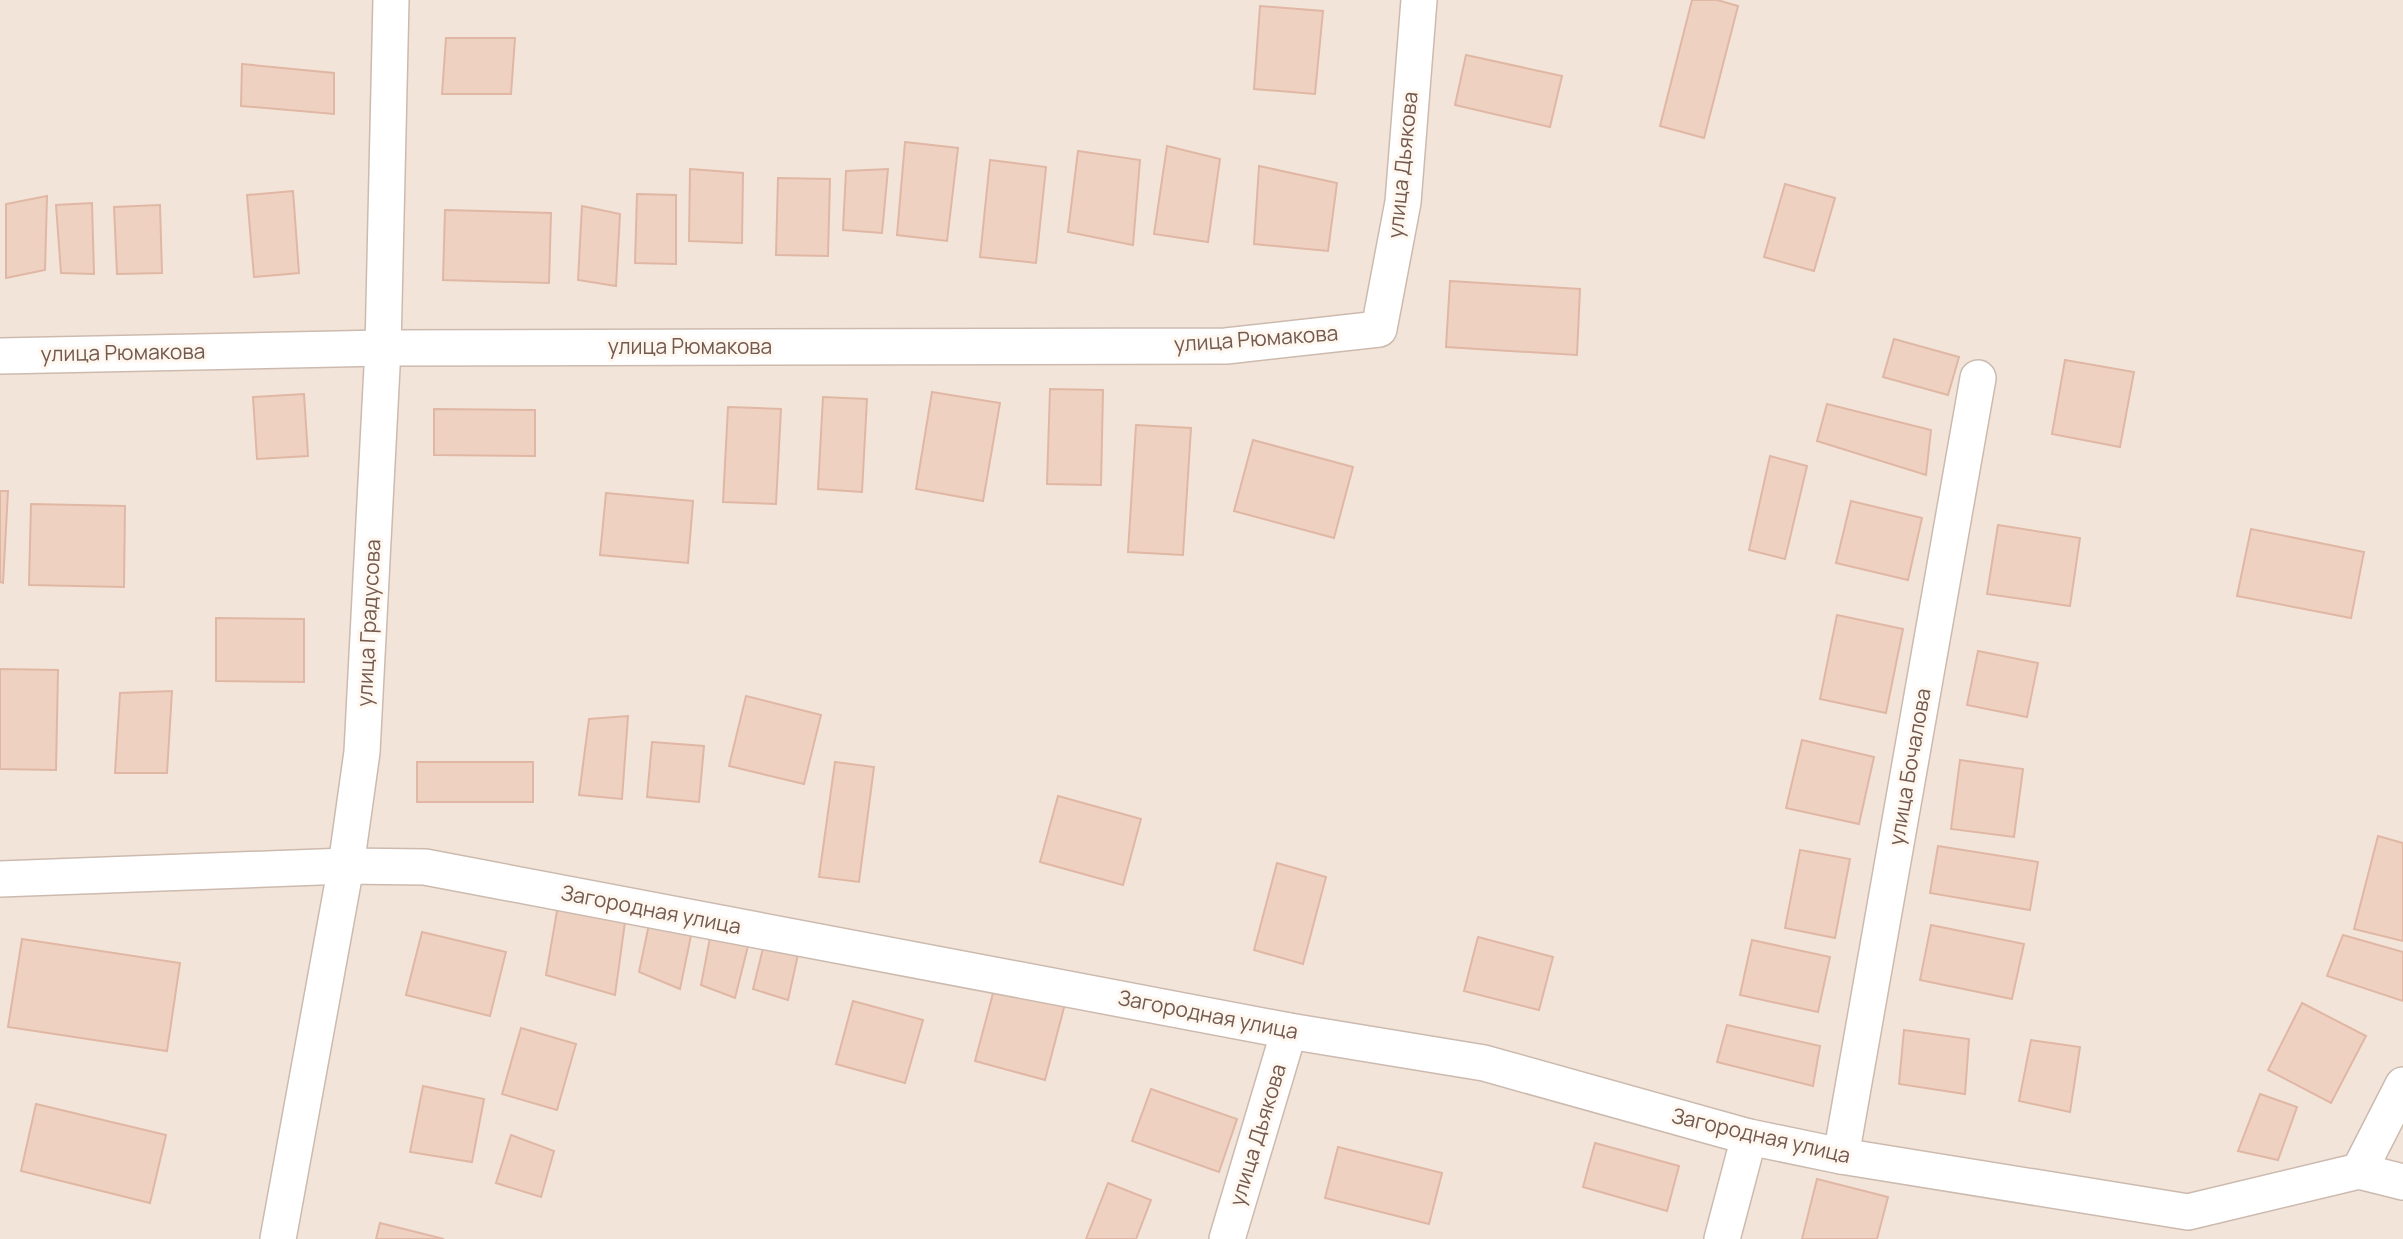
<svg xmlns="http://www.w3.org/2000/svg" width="2403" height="1239" font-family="Manrope,sans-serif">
  <rect width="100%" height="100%" fill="#fbf3e9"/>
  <rect fill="#f2e4d8" x="0" y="0" width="2403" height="1239"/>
  <g fill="#efd1c2" stroke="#e0b7a4" stroke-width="2">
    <polygon points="1692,0 1717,0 1738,6 1704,138 1660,126"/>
    <polygon points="1260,6 1323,11 1315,94 1254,89"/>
    <polygon points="446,38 515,38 511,94 442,94"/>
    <polygon points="1466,55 1562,76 1550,127 1455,105"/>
    <polygon points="242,64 334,73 334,114 241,106"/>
    <polygon points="905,142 958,148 947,241 897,235"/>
    <polygon points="1167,146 1220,159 1208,242 1154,234"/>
    <polygon points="1078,151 1140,160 1133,245 1068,232"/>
    <polygon points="990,160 1046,167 1036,263 980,257"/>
    <polygon points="1259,166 1337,183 1328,251 1254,244"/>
    <polygon points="690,169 743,173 742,243 689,241"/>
    <polygon points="888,169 882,233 843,230 846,171"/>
    <polygon points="778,178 830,179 828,256 776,255"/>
    <polygon points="1785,184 1835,198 1814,271 1764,257"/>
    <polygon points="293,191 299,273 254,277 247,195"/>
    <polygon points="637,194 676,195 676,264 635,263"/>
    <polygon points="47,196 45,270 6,278 6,204"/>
    <polygon points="92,203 94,274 61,273 56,205"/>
    <polygon points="160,205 162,273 117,274 114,207"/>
    <polygon points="582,206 620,214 616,286 578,280"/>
    <polygon points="445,210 551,213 549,283 443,280"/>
    <polygon points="1450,281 1580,289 1577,355 1446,347"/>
    <polygon points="1894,339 1959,357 1948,395 1883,377"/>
    <polygon points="2065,360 2134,372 2120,447 2052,434"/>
    <polygon points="1050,389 1103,390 1101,485 1047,484"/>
    <polygon points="932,392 1000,403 983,501 916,489"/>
    <polygon points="304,394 308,456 257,459 253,397"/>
    <polygon points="823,397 867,399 862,492 818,489"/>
    <polygon points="1827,404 1931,430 1926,475 1817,441"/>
    <polygon points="728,407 781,409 776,504 723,502"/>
    <polygon points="434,409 535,410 535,456 434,455"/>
    <polygon points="1136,425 1191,428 1183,555 1128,552"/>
    <polygon points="1253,440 1353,467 1334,538 1234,511"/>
    <polygon points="1770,456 1807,466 1785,559 1749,550"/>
    <polygon points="0,491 8,491 3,583 0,582"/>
    <polygon points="606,493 693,501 688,563 600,555"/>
    <polygon points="1851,501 1922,518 1908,580 1836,563"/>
    <polygon points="31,504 125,506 124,587 29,585"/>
    <polygon points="1998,525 2080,538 2070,606 1987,594"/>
    <polygon points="2251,529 2364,552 2351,618 2237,596"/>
    <polygon points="1837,615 1903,629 1886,713 1820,699"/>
    <polygon points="216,618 304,619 304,682 216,681"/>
    <polygon points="1978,651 2038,663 2027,717 1967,705"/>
    <polygon points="0,669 58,670 56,770 0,769"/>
    <polygon points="172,691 167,773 115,773 120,693"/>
    <polygon points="746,696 821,715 804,784 729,766"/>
    <polygon points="628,716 622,799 579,795 589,719"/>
    <polygon points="1802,740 1874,757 1859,824 1786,808"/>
    <polygon points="652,742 704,746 699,802 647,797"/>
    <polygon points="1960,760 2023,769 2014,837 1951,829"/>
    <rect x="417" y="762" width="116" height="40"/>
    <polygon points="835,762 874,767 859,882 819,877"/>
    <polygon points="1058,796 1141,819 1123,885 1040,862"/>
    <polygon points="2378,836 2403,843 2403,941 2354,929"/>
    <polygon points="1938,846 2038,862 2030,910 1930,893"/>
    <polygon points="1800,850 1850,859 1835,938 1785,928"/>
    <polygon points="1277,863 1326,877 1303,964 1254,950"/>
    <polygon points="558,905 625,922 615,995 546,975"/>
    <polygon points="652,910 694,921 680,989 639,972"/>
    <polygon points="713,922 751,934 735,998 701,985"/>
    <polygon points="1931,925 2024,944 2012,999 1920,980"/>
    <polygon points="422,932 506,952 490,1016 406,995"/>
    <polygon points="767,932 801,941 788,1000 753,989"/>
    <polygon points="2343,935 2403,952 2403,1001 2327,976"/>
    <polygon points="1478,937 1553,957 1539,1010 1464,991"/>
    <polygon points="22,939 180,963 167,1051 8,1027"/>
    <polygon points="1752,940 1830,957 1818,1012 1740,995"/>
    <polygon points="996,982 1066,1000 1045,1080 975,1061"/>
    <polygon points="853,1001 923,1020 905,1083 836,1064"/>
    <polygon points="2302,1003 2366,1036 2331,1103 2268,1070"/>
    <polygon points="1727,1025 1820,1046 1813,1086 1717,1062"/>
    <polygon points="521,1028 576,1044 557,1110 502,1094"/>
    <polygon points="1904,1030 1969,1039 1965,1094 1899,1084"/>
    <polygon points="2031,1040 2080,1047 2070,1112 2019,1101"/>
    <polygon points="423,1086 484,1099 472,1162 410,1152"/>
    <polygon points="1151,1089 1237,1119 1219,1172 1132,1141"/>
    <polygon points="2260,1094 2297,1107 2278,1160 2238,1151"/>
    <polygon points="36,1104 166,1135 150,1203 21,1171"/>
    <polygon points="511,1135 554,1151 541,1197 496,1183"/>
    <polygon points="1595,1143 1679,1166 1667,1211 1583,1187"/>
    <polygon points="1338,1147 1442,1173 1429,1224 1325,1198"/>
    <polygon points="1817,1179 1888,1197 1877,1239 1802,1239"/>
    <polygon points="1108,1183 1151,1200 1136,1239 1086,1239"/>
    <polygon points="380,1223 444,1239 376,1239"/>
  </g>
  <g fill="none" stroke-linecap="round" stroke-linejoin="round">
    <g stroke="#cdbaaf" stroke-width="38">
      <g id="street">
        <polyline points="0,356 383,348 1226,346 1379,329 1403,202 1419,0"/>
        <polyline points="0,879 346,866 425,867 1289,1031 1484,1063 1749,1137 1841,1156 2188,1212 2359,1171 2403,1182"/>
        <polyline points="1841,1156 1978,378"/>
        <polyline points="2359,1171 2403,1085"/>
        <polyline points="278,1239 346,866 362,752 383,348 391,0"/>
        <polyline points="1227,1239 1289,1031"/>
        <polyline points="1722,1239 1749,1137"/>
      </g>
    </g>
    <use href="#street" stroke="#fff" stroke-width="35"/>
  </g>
  <g text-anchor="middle" stroke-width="6" stroke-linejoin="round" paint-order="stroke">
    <g font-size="21" fill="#74594e" stroke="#fef7ef">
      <text transform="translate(1403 165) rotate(-84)" y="7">улица Дьякова</text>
      <text transform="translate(1256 339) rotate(-4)" y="7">улица Рюмакова</text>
      <text x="690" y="354">улица Рюмакова</text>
      <text transform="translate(123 353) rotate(-1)" y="7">улица Рюмакова</text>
      <text transform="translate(369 623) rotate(-87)" y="7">улица Градусова</text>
      <text transform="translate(1910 767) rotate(-80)" y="7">улица Бочалова</text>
      <text transform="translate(651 910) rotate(11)" y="7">Загородная улица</text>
      <text transform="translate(1208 1015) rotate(11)" y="7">Загородная улица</text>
      <text transform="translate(1258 1135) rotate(-73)" y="7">улица Дьякова</text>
      <text transform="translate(1761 1136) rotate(13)" y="7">Загородная улица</text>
    </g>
  </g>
</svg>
